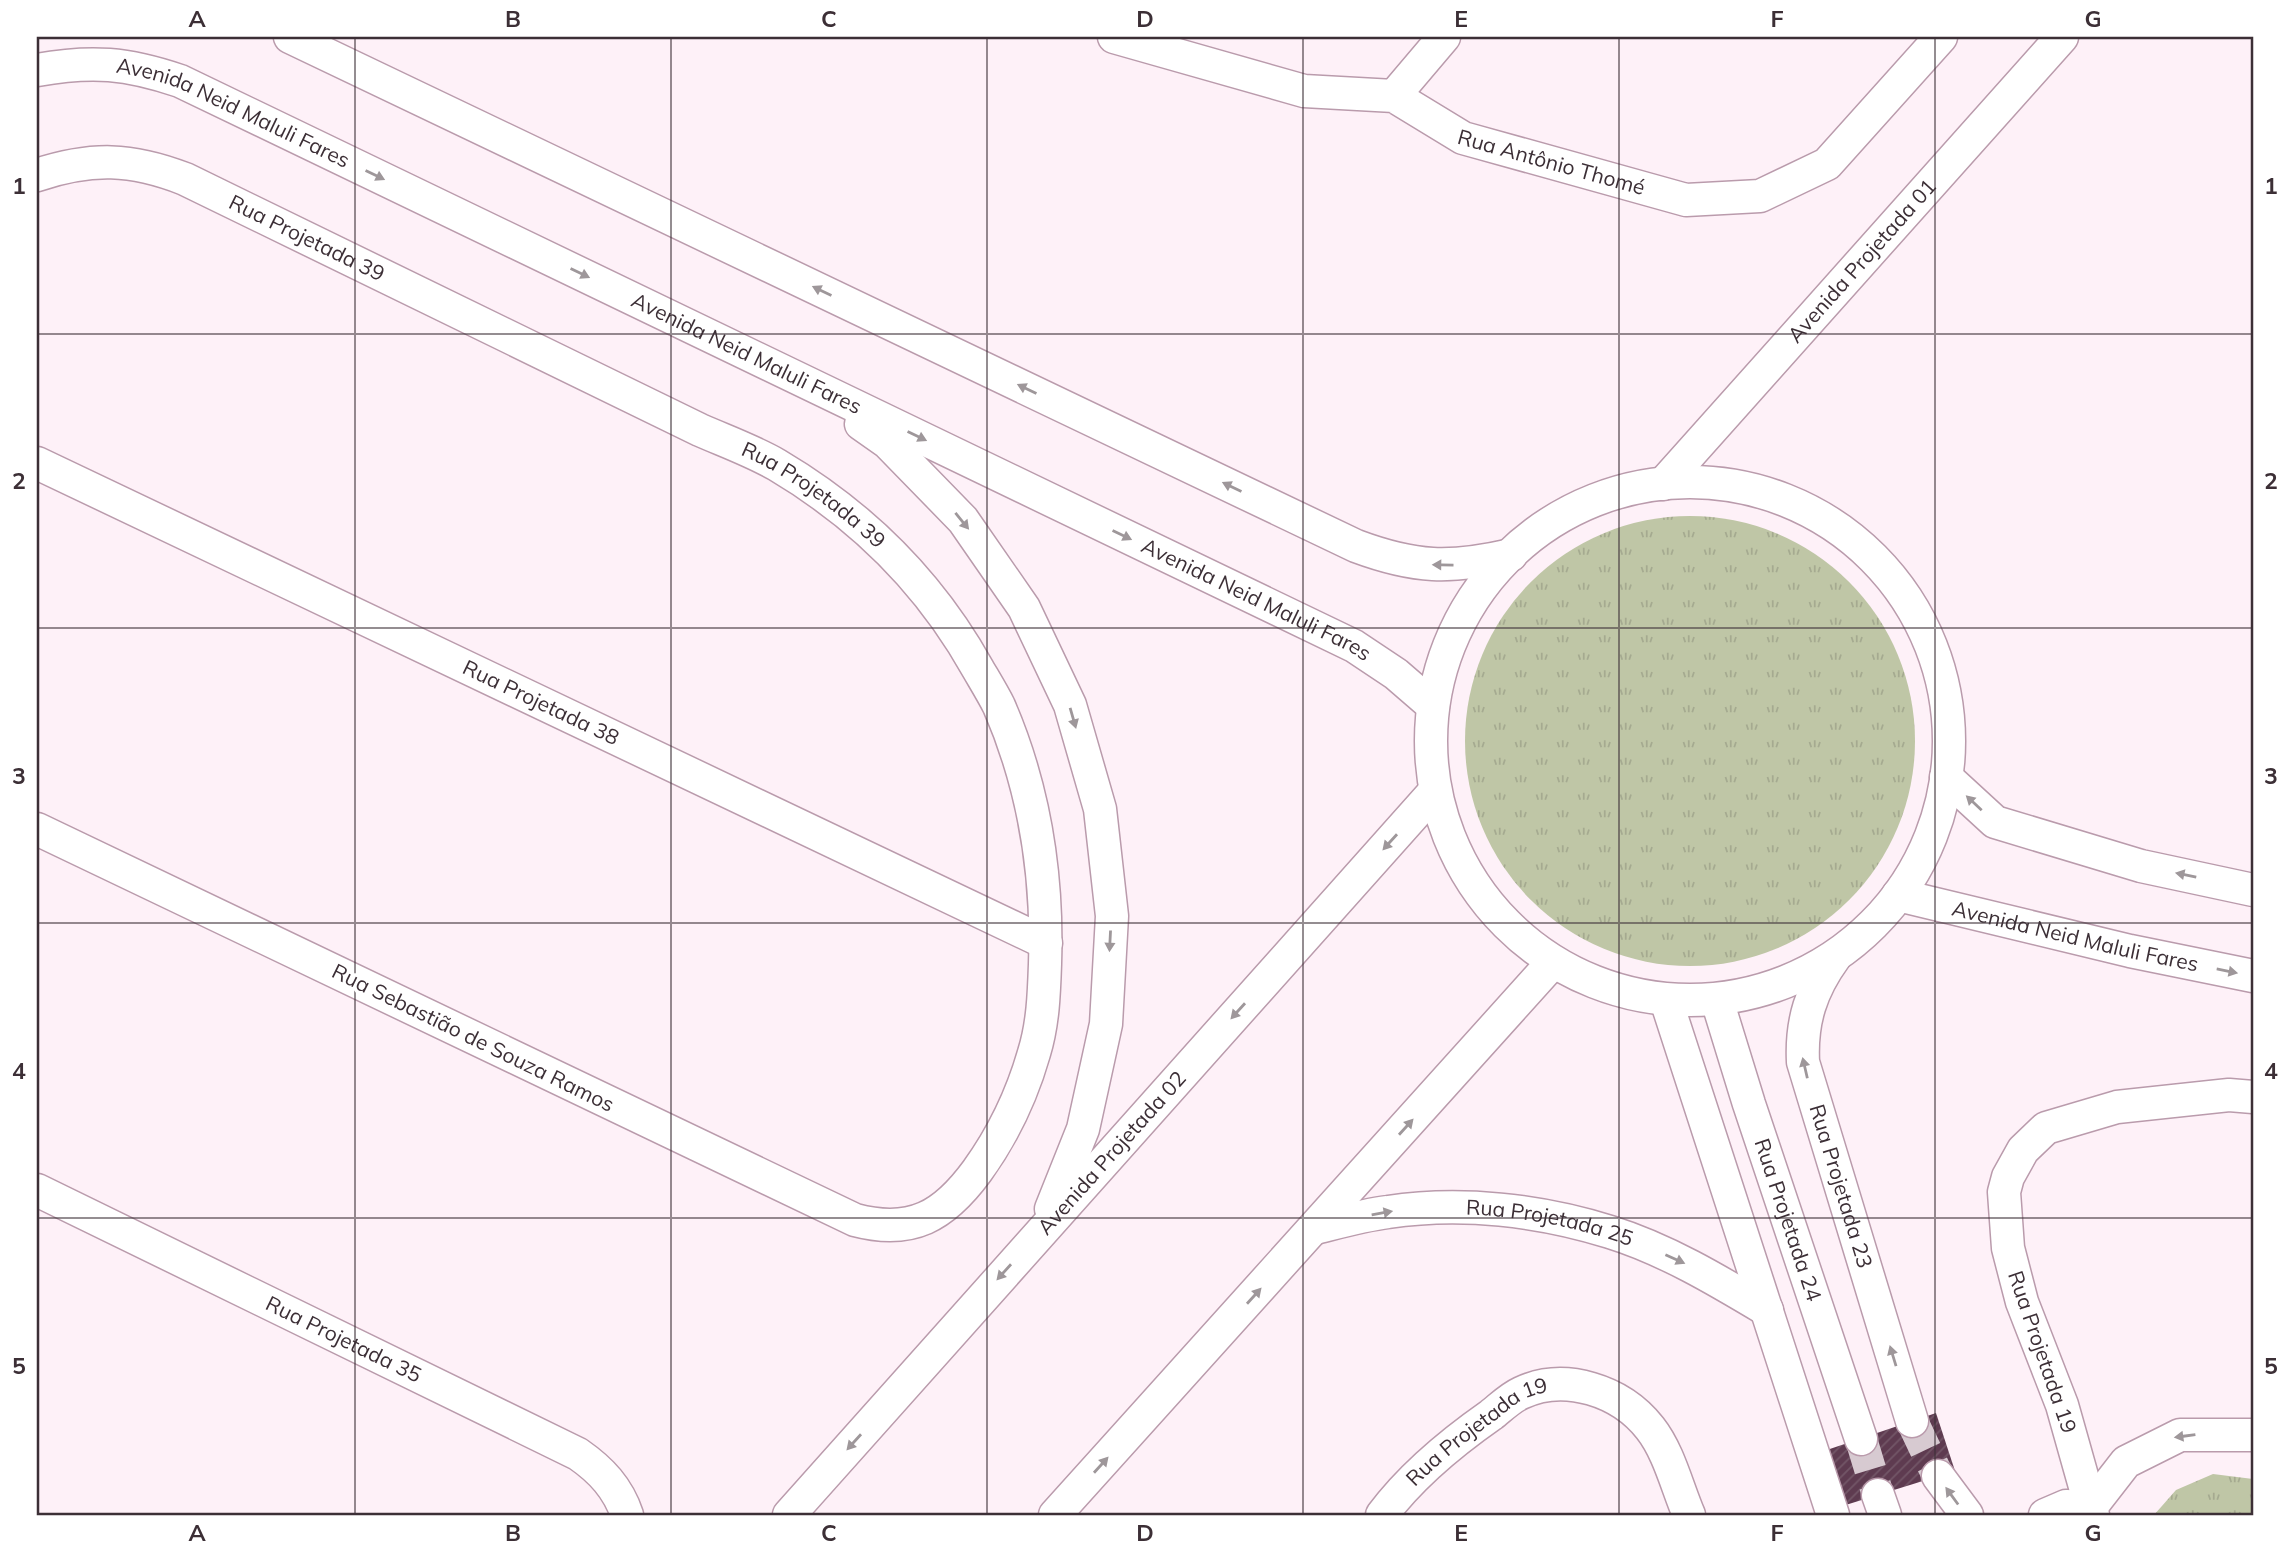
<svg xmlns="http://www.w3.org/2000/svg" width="2290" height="1552" font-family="Mulish,sans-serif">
  <defs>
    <pattern id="grass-tufts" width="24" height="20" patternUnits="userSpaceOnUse" patternTransform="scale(1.75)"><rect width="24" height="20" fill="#bfc6a6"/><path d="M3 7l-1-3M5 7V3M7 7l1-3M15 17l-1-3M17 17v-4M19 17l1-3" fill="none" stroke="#a5aa90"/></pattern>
    <pattern id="building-hatch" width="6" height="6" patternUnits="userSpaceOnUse" patternTransform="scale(1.75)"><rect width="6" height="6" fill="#5e3b50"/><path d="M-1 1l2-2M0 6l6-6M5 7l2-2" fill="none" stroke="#725667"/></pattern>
  </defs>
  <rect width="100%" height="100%" fill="#fef1f8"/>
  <g fill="url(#grass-tufts)">
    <circle cx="1690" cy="741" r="225"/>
    <polygon points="2213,1474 2253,1479 2253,1515 2154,1515 2176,1490"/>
  </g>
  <polygon fill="url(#building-hatch)" points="1936,1413 1955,1471 1836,1508 1818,1453"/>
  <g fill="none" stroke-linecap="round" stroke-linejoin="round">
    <g stroke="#d7cad1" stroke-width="32" stroke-dasharray="32 16" stroke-linecap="butt">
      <polyline points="1912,1421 1938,1476"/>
      <polyline points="1861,1439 1878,1495"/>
    </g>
    <g stroke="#ba9bac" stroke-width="35">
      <g id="minor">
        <path d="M290 37 1356 546C1415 568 1450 569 1511 555"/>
        <path id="s1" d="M1114 37 1304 91 1394 96 1463 138 1686 200 1760 196 1827 164 1941 37"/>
        <path id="s2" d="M37 70C92 60 127 63 180 81L1354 646 1396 674 1433 706"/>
        <polyline points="1394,96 1444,37"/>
        <path id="s3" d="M37 175C92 157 131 158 185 179L700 430C725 441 753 451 777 465 863 516 930 583 978 669 985 681 993 694 999 706 1035 789 1048 874 1045 964 1044 994 1043 1024 1034 1053 1022 1095 1003 1135 977 1171 944 1216 912 1235 855 1220L37 829"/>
        <polyline points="861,424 888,443 963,520 1024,608 1070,705 1100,809 1112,916 1106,1024 1083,1129 1051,1209"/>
        <path id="s4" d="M37 463 1046 943"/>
        <circle cx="1690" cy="741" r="259"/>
        <path id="s5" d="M1663 484 2062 37"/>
        <polyline points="1946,777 1995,822 2141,866 2253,890"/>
        <path id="s6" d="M1898 895 2130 951 2253 976"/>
        <path id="s7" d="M1835 957C1811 990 1801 1021 1803 1062L1912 1421"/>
        <polyline points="1666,1000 1833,1515"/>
        <path id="s8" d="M1717 1000 1749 1104 1861 1439"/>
        <path id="s9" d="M37 1190 578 1454C601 1470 618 1488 627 1515"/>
        <path id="s10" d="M1315 1228C1339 1222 1364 1215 1388 1212 1461 1201 1540 1210 1610 1232 1665 1249 1717 1280 1767 1310"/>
        <polyline points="1938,1476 1967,1515"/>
        <polyline points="1878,1495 1885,1515"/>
        <polyline points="2091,1507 2126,1462 2180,1435 2253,1435"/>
        <path id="s11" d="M789 1515 1435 791"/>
        <polyline points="1055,1515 1553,962"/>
        <path id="s12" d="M1382 1515C1411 1476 1451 1443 1491 1415 1500 1408 1510 1398 1521 1393 1565 1372 1621 1391 1650 1428 1669 1452 1677 1487 1689 1515"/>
        <polyline points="2045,1515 2066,1506 2091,1507"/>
        <polyline points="2093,1515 2062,1405 2022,1302 2008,1248 2004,1192 2008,1177 2023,1150 2046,1128 2117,1107 2229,1095 2253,1097"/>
      </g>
    </g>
    <use href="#minor" stroke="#fff" stroke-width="32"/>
  </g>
  <defs><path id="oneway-solid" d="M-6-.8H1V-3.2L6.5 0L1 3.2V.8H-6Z" transform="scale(1.75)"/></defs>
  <g fill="#9e979a">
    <use href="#oneway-solid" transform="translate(375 175) rotate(26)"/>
    <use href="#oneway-solid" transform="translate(580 273) rotate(26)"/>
    <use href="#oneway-solid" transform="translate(822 291) rotate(-154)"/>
    <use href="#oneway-solid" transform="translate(1027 389) rotate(-154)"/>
    <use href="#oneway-solid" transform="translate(917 436) rotate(26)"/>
    <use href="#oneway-solid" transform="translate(1232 487) rotate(-154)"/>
    <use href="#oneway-solid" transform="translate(962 521) rotate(51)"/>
    <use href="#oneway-solid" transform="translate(1122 535) rotate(26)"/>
    <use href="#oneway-solid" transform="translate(1443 565) rotate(-179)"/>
    <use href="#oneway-solid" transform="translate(1073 718) rotate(74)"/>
    <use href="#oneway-solid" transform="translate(1974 803) rotate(-137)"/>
    <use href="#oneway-solid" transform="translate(1390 842) rotate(132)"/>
    <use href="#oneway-solid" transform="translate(2186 875) rotate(-168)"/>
    <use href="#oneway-solid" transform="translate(1110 941) rotate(93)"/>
    <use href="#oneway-solid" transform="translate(2227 971) rotate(11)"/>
    <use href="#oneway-solid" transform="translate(1238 1011) rotate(132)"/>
    <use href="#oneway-solid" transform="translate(1805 1068) rotate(-103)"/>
    <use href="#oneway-solid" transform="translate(1406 1127) rotate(-48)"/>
    <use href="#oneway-solid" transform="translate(1382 1213) rotate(-10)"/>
    <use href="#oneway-solid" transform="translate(1675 1259) rotate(24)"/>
    <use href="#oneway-solid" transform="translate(1004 1272) rotate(132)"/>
    <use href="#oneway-solid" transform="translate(1254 1296) rotate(-48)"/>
    <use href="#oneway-solid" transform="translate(1893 1356) rotate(-107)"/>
    <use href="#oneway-solid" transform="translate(2185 1436) rotate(172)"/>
    <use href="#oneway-solid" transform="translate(854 1442) rotate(132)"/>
    <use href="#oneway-solid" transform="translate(1101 1465) rotate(-48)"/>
    <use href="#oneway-solid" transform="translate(1952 1496) rotate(-126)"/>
  </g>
  <path fill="none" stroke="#3c2f36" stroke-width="2" stroke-opacity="0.55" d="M355 37V1515M671 37V1515M987 37V1515M1303 37V1515M1619 37V1515M1935 37V1515M37 334H2253M37 628H2253M37 923H2253M37 1218H2253"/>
  <g text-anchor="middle" stroke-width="7" stroke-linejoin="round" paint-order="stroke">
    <g font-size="21" fill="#3c2f36" stroke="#fff">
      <text dy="7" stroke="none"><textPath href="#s2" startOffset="206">Avenida Neid Maluli Fares</textPath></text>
      <text dy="7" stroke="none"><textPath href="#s1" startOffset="460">Rua Antônio Thomé</textPath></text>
      <text dy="7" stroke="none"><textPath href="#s3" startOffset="287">Rua Projetada 39</textPath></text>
      <text dy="7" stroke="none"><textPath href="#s5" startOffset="299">Avenida Projetada 01</textPath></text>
      <text dy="7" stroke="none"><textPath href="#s2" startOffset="774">Avenida Neid Maluli Fares</textPath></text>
      <text dy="7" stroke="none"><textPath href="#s3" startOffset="856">Rua Projetada 39</textPath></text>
      <text dy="7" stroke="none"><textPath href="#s2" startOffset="1340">Avenida Neid Maluli Fares</textPath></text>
      <text dy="7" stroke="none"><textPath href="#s4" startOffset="558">Rua Projetada 38</textPath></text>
      <text dy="7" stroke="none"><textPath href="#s6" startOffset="182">Avenida Neid Maluli Fares</textPath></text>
      <text transform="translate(473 1038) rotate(26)" y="7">Rua Sebastião de Souza Ramos</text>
      <text dy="7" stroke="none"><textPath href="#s11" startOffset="485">Avenida Projetada 02</textPath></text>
      <text dy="7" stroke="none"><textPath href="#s7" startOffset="242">Rua Projetada 23</textPath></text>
      <text dy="7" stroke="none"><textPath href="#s8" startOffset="231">Rua Projetada 24</textPath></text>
      <text dy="7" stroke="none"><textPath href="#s10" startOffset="238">Rua Projetada 25</textPath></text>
      <text dy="7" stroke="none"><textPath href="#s9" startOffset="341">Rua Projetada 35</textPath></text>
      <text transform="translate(2042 1352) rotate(71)" y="7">Rua Projetada 19</text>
      <text dy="7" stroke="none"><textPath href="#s12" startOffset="128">Rua Projetada 19</textPath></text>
    </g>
  </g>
  <rect width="2290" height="1552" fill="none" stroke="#ffffff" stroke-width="77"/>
  <rect x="38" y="38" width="2214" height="1476" fill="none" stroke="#3c2f36" stroke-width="2.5"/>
  <g font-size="23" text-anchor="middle" font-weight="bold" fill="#3c2f36">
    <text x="197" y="27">A</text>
    <text x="513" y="27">B</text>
    <text x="829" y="27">C</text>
    <text x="1145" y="27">D</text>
    <text x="1461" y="27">E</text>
    <text x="1777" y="27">F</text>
    <text x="2093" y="27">G</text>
    <text x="19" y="194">1</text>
    <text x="2271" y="194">1</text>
    <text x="19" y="489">2</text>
    <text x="2271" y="489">2</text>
    <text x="19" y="784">3</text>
    <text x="2271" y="784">3</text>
    <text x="19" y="1079">4</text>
    <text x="2271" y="1079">4</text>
    <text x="19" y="1374">5</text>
    <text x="2271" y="1374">5</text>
    <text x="197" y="1541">A</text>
    <text x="513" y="1541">B</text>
    <text x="829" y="1541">C</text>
    <text x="1145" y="1541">D</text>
    <text x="1461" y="1541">E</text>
    <text x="1777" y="1541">F</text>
    <text x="2093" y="1541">G</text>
  </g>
</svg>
